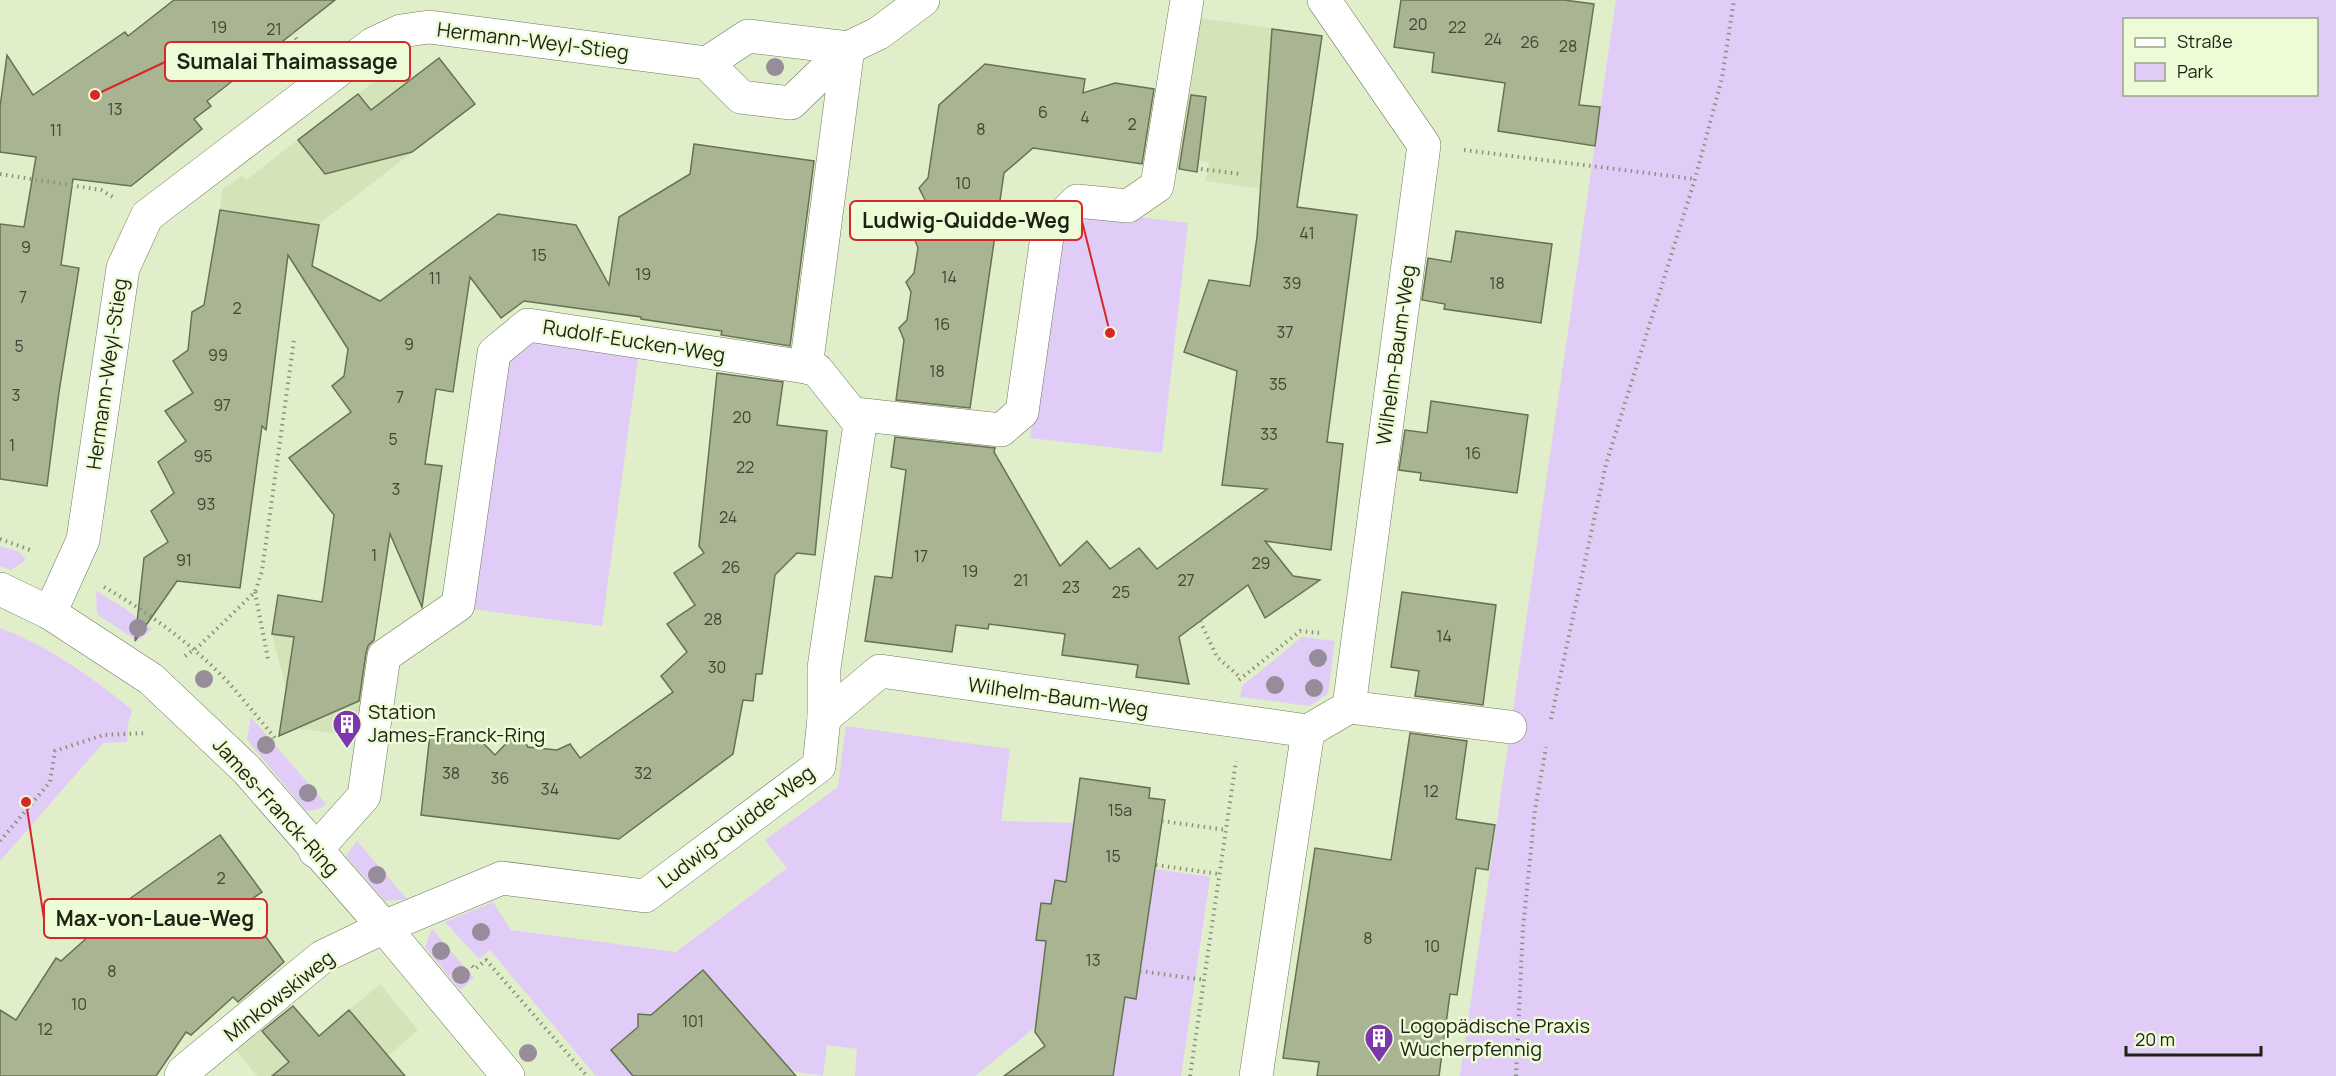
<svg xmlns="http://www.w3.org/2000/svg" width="2336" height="1076" font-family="Manrope,sans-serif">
  <rect width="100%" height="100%" fill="#e1eeca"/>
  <g fill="#d4e3b8">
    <polygon points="1194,17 1322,36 1299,194 1206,181 1209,162 1174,157"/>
    <polygon points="439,58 475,104 319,224 313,262 214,247 223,189 242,175 246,180 397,64 409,81"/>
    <polygon points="278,595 379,610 360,737 281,726 286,688 272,634"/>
    <polygon points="380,984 418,1030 365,1076 257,1076 236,1050 260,1029 269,1039 313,1029 319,1036"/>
  </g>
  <g fill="#e1cbf7" fill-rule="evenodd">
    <path d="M1616 0H2336V1076H1460ZM2124 20H2316V94H2124Z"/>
    <polygon points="1079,210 1188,223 1162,453 1030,438 1058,228"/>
    <polygon points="529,336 639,351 602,626 472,609 506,354"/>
    <polygon points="0,546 19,552 26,560 11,570 0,566"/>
    <polygon points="96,591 124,608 152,629 137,641 97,614"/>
    <path d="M0 628C48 646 92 677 132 710L128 724 127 742 103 743 0 861Z"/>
    <polygon points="1302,637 1335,641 1328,693 1310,706 1240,697 1242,686"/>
    <polygon points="251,717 326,804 319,809 306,811 247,740"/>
    <polygon points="846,726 1010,749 1001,821 1075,823 1066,882 1055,881 1051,904 1041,903 1036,939 1046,941 1040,980 1051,996 1048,1020 1033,1029 975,1076 855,1076 857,1049 827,1045 823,1076 792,1071 703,970 651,1015 638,1014 638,1027 611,1049 633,1076 596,1076 490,950 479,959 445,922 493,902 511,930 676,952 787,868 765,840 838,787"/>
    <polygon points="357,841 407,899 385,901 346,856"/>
    <polygon points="1155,869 1210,877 1181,1076 1113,1076 1125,997 1137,998"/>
    <polygon points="432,929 474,978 460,990 425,947"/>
  </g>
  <g fill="#a8b492" stroke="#677253" stroke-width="1.5">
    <polygon points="174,0 335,0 207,101 211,106 194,119 202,129 131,186 73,179 61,265 79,268 59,392 47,486 0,479 0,224 24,227 36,157 0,152 0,107 7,55 33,95 125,32 128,36"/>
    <polygon points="1401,0 1564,0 1594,4 1579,105 1600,107 1595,146 1498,131 1505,83 1432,72 1434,53 1394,47"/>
    <polygon points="1272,29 1322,36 1297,207 1357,215 1327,442 1343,444 1331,550 1265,541 1293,576 1320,580 1265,618 1248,585 1179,637 1189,684 1136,677 1138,665 1062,655 1065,634 989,624 988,629 956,625 952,652 865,641 875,576 892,578 906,470 891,467 895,437 995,448 994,452 1060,566 1087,541 1110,569 1139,548 1157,569 1267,489 1222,485 1237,371 1184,352 1209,280 1250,286 1257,237"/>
    <polygon points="439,58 475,104 412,152 325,174 298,140 358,94 371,110"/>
    <polygon points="985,64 1085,79 1083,93 1115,83 1154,89 1142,164 1033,148 1004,173 970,408 896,400 904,340 899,328 907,320 911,292 906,282 914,273 918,248 913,235 921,226 925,200 919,188 928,178 939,105"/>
    <polygon points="1191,95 1206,97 1197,172 1179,169"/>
    <polygon points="694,144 814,161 790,346 721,335 722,331 641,319 641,317 524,301 501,318 470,277 453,392 436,389 425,464 442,466 422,607 390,534 374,640 368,646 366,653 359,701 279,736 294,637 272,634 278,595 322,602 334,515 289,458 351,412 332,386 344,376 348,349 288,255 266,430 262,426 240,588 177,581 135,641 144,558 168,542 151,511 174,493 158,462 186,441 165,411 193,393 173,361 188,350 192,312 204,305 220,210 319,225 312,266 380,301 498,214 576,225 609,285 619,217 690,174"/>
    <polygon points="1456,231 1552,244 1541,323 1444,309 1445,304 1422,300 1428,258 1451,262"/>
    <polygon points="717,373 783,382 777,425 827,431 815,555 797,553 775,575 762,674 756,674 753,701 743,700 733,754 619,839 421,815 430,734 480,740 495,755 518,731 528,747 557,750 570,744 580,758 673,692 661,676 687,652 667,624 695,605 674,573 704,553 699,546"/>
    <polygon points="1431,401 1528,415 1517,493 1420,480 1421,473 1399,470 1405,430 1427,433"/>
    <polygon points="1402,592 1496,605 1483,705 1415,696 1419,671 1391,667"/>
    <polygon points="1410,733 1467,741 1456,819 1495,825 1488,870 1476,868 1457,995 1450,994 1439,1076 1317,1076 1319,1062 1283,1058 1315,848 1391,860"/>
    <polygon points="1080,778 1150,788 1149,798 1165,800 1136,999 1125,997 1113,1076 1004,1076 1045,1046 1035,1032 1046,941 1036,940 1041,903 1051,904 1055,880 1066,882"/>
    <polygon points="220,835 262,892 243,905 284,962 238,1002 233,997 191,1035 186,1032 156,1076 0,1076 0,1010 16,1020 56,958 61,961 99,927 118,907"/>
    <polygon points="703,970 796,1076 633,1076 611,1050 638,1027 638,1014 651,1015"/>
    <polygon points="293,1006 319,1036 349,1010 405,1076 272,1076 289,1062 262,1031"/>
  </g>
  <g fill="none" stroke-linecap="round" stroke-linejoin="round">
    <g stroke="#6e7a5a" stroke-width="34">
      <g id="minor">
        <polyline points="854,414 1001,430 1022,412 1048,230 1077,201 1128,206 1157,186 1187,0"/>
        <polyline points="0,589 50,613 151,679 247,770 384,927 508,1076"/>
        <polyline points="50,613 83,540 123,268 147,216 373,44 401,31 429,27 707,63 748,36 848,48 791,103 741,97 707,63"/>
        <polyline points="1349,707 1510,727"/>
        <polyline points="824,718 880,671 1308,731"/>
        <polyline points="315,851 364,796 384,656 458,605 494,353 528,325 806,367 848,48 879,33 923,0"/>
        <polyline points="181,1076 183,1072 322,957 384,927 502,878 645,896 819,766 824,718 824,668 860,424 817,370 806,367"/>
        <polyline points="1256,1076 1308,731 1349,707 1424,145 1324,0"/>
      </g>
    </g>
    <g stroke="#8a937a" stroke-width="4" stroke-dasharray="1.5 4.5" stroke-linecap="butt">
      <polyline points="292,33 303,48"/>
      <polyline points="1464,150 1695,179"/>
      <polyline points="1201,169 1241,174"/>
      <polyline points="0,174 101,190 113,197"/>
      <polyline points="0,539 33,551"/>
      <path d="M104 587C148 612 193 645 228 682 244 700 259 719 275 738"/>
      <polyline points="255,592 268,659"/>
      <polyline points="1200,621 1217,657 1241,678"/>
      <polyline points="185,656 198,647 255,592 262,571 294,340"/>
      <polyline points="1239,680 1300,631 1319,633"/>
      <polyline points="1551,719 1606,464 1695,179 1722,78 1734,0"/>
      <polyline points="1162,821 1226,830"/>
      <polyline points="0,841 50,782 55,751 103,735 147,733"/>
      <polyline points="1156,865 1219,874"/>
      <polyline points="472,966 475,969 486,960 587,1076"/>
      <polyline points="1140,971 1204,980"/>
      <polyline points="1190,1076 1236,761"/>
      <polyline points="1516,1076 1523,928 1535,810 1546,747"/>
    </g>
    <use href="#minor" stroke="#fff" stroke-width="33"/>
  </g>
  <g fill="#978c9a">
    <circle cx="775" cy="67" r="9"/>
    <circle cx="138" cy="628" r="9"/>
    <circle cx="1318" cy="658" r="9"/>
    <circle cx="204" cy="679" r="9"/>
    <circle cx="1275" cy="685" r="9"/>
    <circle cx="1314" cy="688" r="9"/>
    <circle cx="266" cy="745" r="9"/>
    <circle cx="308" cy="793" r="9"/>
    <circle cx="377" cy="875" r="9"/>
    <circle cx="481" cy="932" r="9"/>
    <circle cx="441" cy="951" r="9"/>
    <circle cx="461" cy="975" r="9"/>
    <circle cx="528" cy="1053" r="9"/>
  </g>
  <defs>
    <g id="building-pin" transform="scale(1.5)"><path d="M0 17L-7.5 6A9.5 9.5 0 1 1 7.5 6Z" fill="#7b37ab" stroke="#eefbd7"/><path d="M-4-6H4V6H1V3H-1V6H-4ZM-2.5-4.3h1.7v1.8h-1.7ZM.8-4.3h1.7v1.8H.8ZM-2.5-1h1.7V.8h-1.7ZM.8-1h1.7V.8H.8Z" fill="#fff"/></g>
  </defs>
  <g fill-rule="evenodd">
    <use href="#building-pin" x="347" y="724"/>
    <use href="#building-pin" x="1379" y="1038"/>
  </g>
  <g text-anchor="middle" stroke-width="5" stroke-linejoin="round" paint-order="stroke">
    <g font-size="16" fill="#404634">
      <text x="1418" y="30">20</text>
      <text x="219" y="33">19</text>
      <text x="1457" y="33">22</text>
      <text x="274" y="35">21</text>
      <text x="1493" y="45">24</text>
      <text x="1530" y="48">26</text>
      <text x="1568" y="52">28</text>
      <text x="115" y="115">13</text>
      <text x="1043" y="118">6</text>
      <text x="1085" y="123">4</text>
      <text x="1132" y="130">2</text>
      <text x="981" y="135">8</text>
      <text x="56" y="136">11</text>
      <text x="963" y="189">10</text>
      <text x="1307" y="239">41</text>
      <text x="26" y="253">9</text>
      <text x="539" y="261">15</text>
      <text x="643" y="280">19</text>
      <text x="949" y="283">14</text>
      <text x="435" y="284">11</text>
      <text x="1292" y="289">39</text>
      <text x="1497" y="289">18</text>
      <text x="23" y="303">7</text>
      <text x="237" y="314">2</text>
      <text x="942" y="330">16</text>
      <text x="1285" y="338">37</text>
      <text x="409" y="350">9</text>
      <text x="19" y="352">5</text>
      <text x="218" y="361">99</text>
      <text x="937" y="377">18</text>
      <text x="1278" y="390">35</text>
      <text x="16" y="401">3</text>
      <text x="400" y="403">7</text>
      <text x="222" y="411">97</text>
      <text x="742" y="423">20</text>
      <text x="1269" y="440">33</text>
      <text x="393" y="445">5</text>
      <text x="12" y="451">1</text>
      <text x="1473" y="459">16</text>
      <text x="203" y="462">95</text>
      <text x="745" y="473">22</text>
      <text x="396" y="495">3</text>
      <text x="206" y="510">93</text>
      <text x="728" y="523">24</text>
      <text x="374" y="561">1</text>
      <text x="921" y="562">17</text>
      <text x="184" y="566">91</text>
      <text x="1261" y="569">29</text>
      <text x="731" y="573">26</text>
      <text x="970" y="577">19</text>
      <text x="1021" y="586">21</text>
      <text x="1186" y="586">27</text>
      <text x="1071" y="593">23</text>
      <text x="1121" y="598">25</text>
      <text x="713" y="625">28</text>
      <text x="1444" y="642">14</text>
      <text x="717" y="673">30</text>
      <text x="451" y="779">38</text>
      <text x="643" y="779">32</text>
      <text x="500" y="784">36</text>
      <text x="550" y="795">34</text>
      <text x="1431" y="797">12</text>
      <text x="1120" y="816">15a</text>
      <text x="1113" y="862">15</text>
      <text x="221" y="884">2</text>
      <text x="1368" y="944">8</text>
      <text x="1432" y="952">10</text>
      <text x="1093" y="966">13</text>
      <text x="112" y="977">8</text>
      <text x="79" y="1010">10</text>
      <text x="693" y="1027">101</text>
      <text x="45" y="1035">12</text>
    </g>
    <g font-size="20" fill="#1d2215" stroke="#eefbd7">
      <text transform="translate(533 41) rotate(7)" y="7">Hermann-Weyl-Stieg</text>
      <text transform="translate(634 341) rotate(9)" y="7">Rudolf-Eucken-Weg</text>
      <text transform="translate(1396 355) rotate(-82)" y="7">Wilhelm-Baum-Weg</text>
      <text transform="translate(107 374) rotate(-82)" y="7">Hermann-Weyl-Stieg</text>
      <text transform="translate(1058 697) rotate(8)" y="7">Wilhelm-Baum-Weg</text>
      <text transform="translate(276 807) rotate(48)" y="7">James-Franck-Ring</text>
      <text transform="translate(736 827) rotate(-37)" y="7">Ludwig-Quidde-Weg</text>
      <text transform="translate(279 996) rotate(-38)" y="7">Minkowskiweg</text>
    </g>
    <g font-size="20" fill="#1d2215" stroke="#eefbd7" text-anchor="start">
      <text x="368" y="719">Station<tspan x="368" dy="23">James-Franck-Ring</tspan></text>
      <text x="1400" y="1033">Logopädische Praxis<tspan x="1400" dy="23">Wucherpfennig</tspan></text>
    </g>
  </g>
  <path fill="none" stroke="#d62828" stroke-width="2" d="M95 95L165 62M1110 333L1082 221M26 802L44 919"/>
  <g fill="#d62828" stroke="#eefbd7" stroke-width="2">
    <circle cx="95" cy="95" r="6"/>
    <circle cx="1110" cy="333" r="6"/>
    <circle cx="26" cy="802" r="6"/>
  </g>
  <g fill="#eefbd7" stroke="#d62828" stroke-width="2">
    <rect x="165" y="42" width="245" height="39" rx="6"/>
    <rect x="850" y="201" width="232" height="39" rx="6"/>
    <rect x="44" y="899" width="223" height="39" rx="6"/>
  </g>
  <g font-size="21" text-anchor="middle" font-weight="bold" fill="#1d2215">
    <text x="287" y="69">Sumalai Thaimassage</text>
    <text x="966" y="228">Ludwig-Quidde-Weg</text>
    <text x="155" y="926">Max-von-Laue-Weg</text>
  </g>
  <rect x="2123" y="18" width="195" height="78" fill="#eefbd7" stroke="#9aa489" stroke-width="1.5"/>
  <rect x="2135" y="38" width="30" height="9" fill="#ffffff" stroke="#9aa489" stroke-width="1.5"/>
  <text x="2177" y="48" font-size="18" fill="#1d2215">Straße</text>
  <rect x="2135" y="63" width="30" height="18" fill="#e1cbf7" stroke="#9aa489" stroke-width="1.5"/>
  <text x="2177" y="78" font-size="18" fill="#1d2215">Park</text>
  <path d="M2126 1046v9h135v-9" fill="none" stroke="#1d2215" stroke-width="3"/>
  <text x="2135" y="1046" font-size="18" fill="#1d2215" stroke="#eefbd7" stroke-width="4.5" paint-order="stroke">20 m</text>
</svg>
